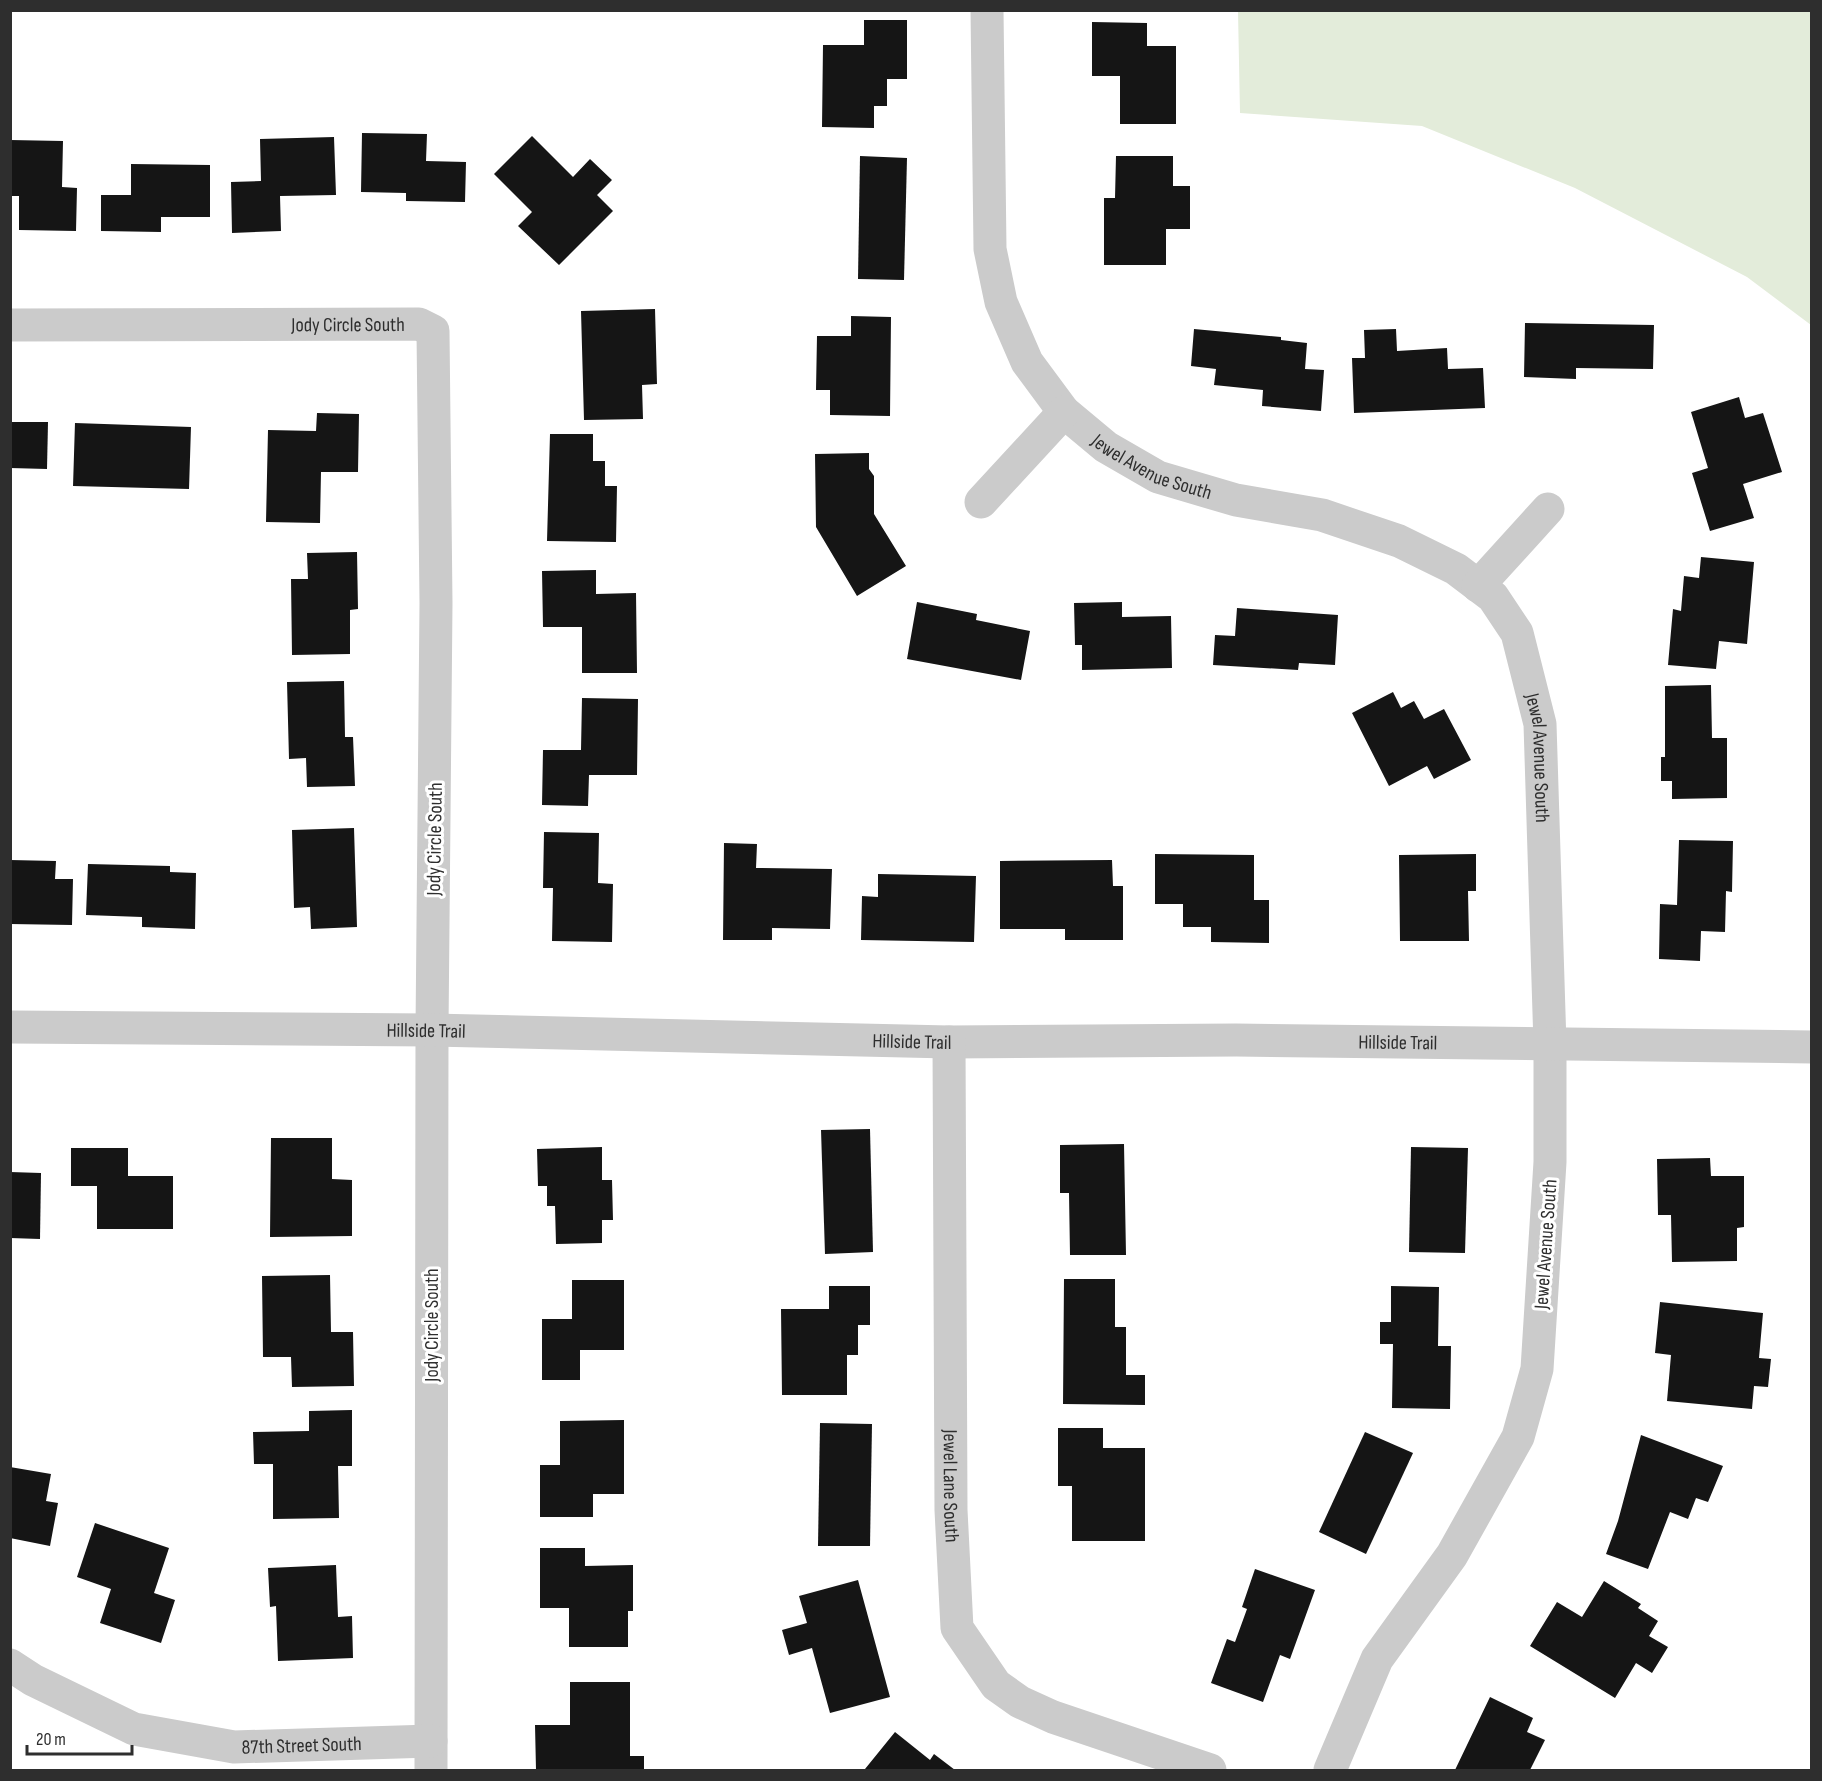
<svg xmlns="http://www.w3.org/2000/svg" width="1822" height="1781" font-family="'Sofia Sans Condensed',sans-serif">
  <rect width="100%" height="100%" fill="#fff"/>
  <polygon fill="#e3ecda" points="1238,11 1811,11 1811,325 1747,277 1575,188 1422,126 1240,113"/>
  <g fill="#151515">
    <polygon points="864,20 907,20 907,79 887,79 887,106 874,106 874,128 822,127 823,45 864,45"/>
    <polygon points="1092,22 1147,23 1147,46 1176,46 1176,124 1120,124 1120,76 1092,76"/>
    <polygon points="362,133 427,134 426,161 466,162 465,202 406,201 406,193 361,192"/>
    <polygon points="532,136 573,177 590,159 612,180 597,195 613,211 559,265 518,226 532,212 494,174"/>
    <polygon points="334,137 336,195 280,196 281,231 232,233 231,182 261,181 260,139"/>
    <polygon points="10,140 63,141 62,187 77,188 76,231 19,230 19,196 10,196"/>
    <polygon points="860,156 907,158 904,280 858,279"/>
    <polygon points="1116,156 1173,156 1173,186 1190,186 1190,229 1166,229 1166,265 1104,265 1104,198 1115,198"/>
    <polygon points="131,164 210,165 210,217 161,217 161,232 101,231 101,195 131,195"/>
    <polygon points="655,309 657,384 642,385 643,419 584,420 581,311"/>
    <polygon points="851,316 891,317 890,416 830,415 830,390 816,390 817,336 851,336"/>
    <polygon points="1525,323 1654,325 1653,369 1576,368 1576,379 1524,377"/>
    <polygon points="1194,329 1281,337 1281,340 1307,343 1305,369 1324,370 1321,411 1262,406 1263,390 1214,385 1216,369 1191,366"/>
    <polygon points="1396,329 1397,351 1447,348 1448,369 1483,368 1485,408 1354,413 1352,358 1365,358 1364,330"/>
    <polygon points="1739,397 1745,418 1763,413 1782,472 1743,484 1754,518 1710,531 1692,473 1708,468 1691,412"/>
    <polygon points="317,413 359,414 358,472 321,472 320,523 266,522 268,430 316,431"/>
    <polygon points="10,422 48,422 47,469 10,468"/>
    <polygon points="75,423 191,427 189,489 73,486"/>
    <polygon points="550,434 593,434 593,461 605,461 605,486 617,486 616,542 547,541"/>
    <polygon points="869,453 869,469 874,476 874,514 906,566 857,596 816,527 815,454"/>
    <polygon points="357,552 358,609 350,610 350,654 292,655 291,579 308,579 307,553"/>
    <polygon points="1701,557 1754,562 1747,644 1719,641 1716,669 1668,665 1673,609 1681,611 1684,576 1699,578"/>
    <polygon points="596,570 596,594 636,593 637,673 582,673 582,627 543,627 542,571"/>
    <polygon points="917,602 977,614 976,620 1030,631 1021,680 907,659"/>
    <polygon points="1122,602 1122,617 1171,616 1172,668 1082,670 1082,645 1075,645 1074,603"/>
    <polygon points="1237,608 1338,615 1335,665 1299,663 1298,670 1213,665 1215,635 1235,636"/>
    <polygon points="344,681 345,737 353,737 355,786 307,787 306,758 289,759 287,682"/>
    <polygon points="1711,685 1712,738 1727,738 1727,798 1672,799 1672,781 1661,781 1661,757 1665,757 1665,686"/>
    <polygon points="1393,692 1401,708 1414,701 1424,719 1444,709 1471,760 1434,779 1427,766 1389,786 1352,713"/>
    <polygon points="582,698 638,699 637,775 589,775 588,806 542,805 543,750 581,750"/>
    <polygon points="354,828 357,927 311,929 310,907 294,908 292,830"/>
    <polygon points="544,832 599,833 598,883 613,884 612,942 552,941 553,888 543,888"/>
    <polygon points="1679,840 1733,841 1732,892 1726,891 1725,932 1701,931 1700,961 1659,959 1660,904 1677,905"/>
    <polygon points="724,843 757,844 756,868 832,869 830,929 772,928 772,940 723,940"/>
    <polygon points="1155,854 1254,855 1254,900 1269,900 1269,943 1211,942 1211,927 1183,927 1183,904 1155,904"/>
    <polygon points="1476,854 1476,891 1468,891 1469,941 1400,941 1399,855"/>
    <polygon points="10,860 56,861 55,879 73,879 72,925 10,924"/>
    <polygon points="1112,860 1113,886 1123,886 1123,940 1065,940 1065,929 1000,929 1000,861"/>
    <polygon points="88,864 170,866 170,872 196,873 195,929 142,927 142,917 86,915"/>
    <polygon points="878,874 976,876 974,942 861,940 862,896 878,897"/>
    <polygon points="870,1129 873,1252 825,1254 821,1130"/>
    <polygon points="271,1138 332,1138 332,1179 352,1180 352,1236 270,1237"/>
    <polygon points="1124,1144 1126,1255 1070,1255 1069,1193 1060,1193 1060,1145"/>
    <polygon points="602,1147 602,1180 612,1180 613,1220 602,1220 602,1243 556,1244 555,1206 547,1206 547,1186 538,1186 537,1149"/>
    <polygon points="1411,1147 1468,1148 1465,1253 1409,1252"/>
    <polygon points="71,1148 128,1148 128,1176 173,1176 173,1229 97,1229 97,1186 71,1186"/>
    <polygon points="1710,1158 1711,1176 1744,1176 1744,1227 1737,1228 1737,1261 1672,1262 1671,1215 1658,1215 1657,1159"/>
    <polygon points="10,1172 41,1173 40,1239 10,1238"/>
    <polygon points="330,1275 331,1332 353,1332 354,1386 292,1387 291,1357 263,1357 262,1276"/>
    <polygon points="1064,1279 1115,1279 1115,1327 1126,1327 1126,1375 1145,1375 1145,1405 1063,1404"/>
    <polygon points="572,1280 624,1280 624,1350 580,1350 580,1380 542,1380 542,1319 572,1319"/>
    <polygon points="829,1286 870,1286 870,1325 858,1325 858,1355 847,1355 847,1395 782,1395 781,1309 829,1309"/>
    <polygon points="1391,1286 1439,1287 1438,1346 1451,1346 1450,1409 1392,1408 1393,1344 1380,1344 1380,1322 1391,1322"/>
    <polygon points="1660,1302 1763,1313 1759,1358 1771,1359 1768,1387 1754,1386 1752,1409 1667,1401 1671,1355 1655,1353"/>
    <polygon points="352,1410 352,1466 338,1466 339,1518 273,1519 273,1464 254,1464 253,1432 309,1431 309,1411"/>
    <polygon points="624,1420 624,1494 593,1494 593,1517 540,1517 540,1465 560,1465 560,1421"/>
    <polygon points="820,1423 872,1424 870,1546 818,1546"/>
    <polygon points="1058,1428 1103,1428 1103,1448 1145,1448 1145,1541 1072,1541 1072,1486 1058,1486"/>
    <polygon points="1365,1432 1413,1453 1366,1554 1319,1532"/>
    <polygon points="1641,1435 1723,1466 1708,1502 1696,1498 1688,1519 1670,1512 1648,1569 1606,1554 1618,1521"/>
    <polygon points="10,1467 51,1474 46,1501 58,1503 50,1546 10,1538"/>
    <polygon points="95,1523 169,1548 154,1593 175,1600 161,1643 100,1623 111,1589 77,1577"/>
    <polygon points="540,1548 585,1548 585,1566 633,1565 633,1611 628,1611 628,1647 569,1647 569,1608 540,1608"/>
    <polygon points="336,1565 338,1617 352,1616 353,1658 278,1661 276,1606 270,1607 268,1568"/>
    <polygon points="1255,1569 1315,1590 1290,1659 1280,1655 1263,1702 1211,1683 1227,1639 1235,1642 1247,1609 1242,1607"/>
    <polygon points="858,1580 890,1697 830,1713 812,1648 789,1655 782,1630 807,1623 799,1596"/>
    <polygon points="1604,1581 1641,1604 1638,1608 1658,1621 1649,1636 1668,1647 1652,1673 1636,1663 1615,1698 1530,1646 1557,1602 1582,1617"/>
    <polygon points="570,1682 630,1682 630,1756 644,1756 644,1770 536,1770 535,1725 570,1725"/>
    <polygon points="1490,1697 1533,1718 1527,1732 1545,1740 1530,1770 1455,1770"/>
    <polygon points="895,1732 930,1760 934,1754 955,1770 866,1770 865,1769"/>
  </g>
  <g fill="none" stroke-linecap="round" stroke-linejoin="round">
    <g stroke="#cbcbcb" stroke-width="33">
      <path id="s1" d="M987 10 990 249 1001 302 1027 362 1064 412 1106 447 1158 477 1236 500 1322 515 1399 541 1456 569 1493 597 1517 633 1540 724 1550 1045V1162L1537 1369 1518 1437 1452 1555 1377 1659 1330 1770"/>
      <path id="s2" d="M10 325 419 324 433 331 436 603 432 1030 431 1770"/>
      <polyline points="981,502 1064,412"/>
      <polyline points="1478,586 1548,509"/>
      <path id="s3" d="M10 1027 432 1030 949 1042 1236 1040 1812 1047"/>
      <path id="s4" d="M949 1042 951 1510 957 1628 996 1685 1020 1702 1053 1717 1210 1770"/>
      <path id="s5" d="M10 1665 33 1680 134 1729 234 1747 431 1741"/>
    </g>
  </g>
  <g text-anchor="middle" stroke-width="6" stroke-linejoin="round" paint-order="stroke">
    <g font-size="20" fill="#2e2e2e" stroke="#fff">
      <text dy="7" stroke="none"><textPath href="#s2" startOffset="338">Jody Circle South</textPath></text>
      <text dy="7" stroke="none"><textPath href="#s1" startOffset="526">Jewel Avenue South</textPath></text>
      <text dy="7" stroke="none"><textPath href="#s1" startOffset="1066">Jewel Avenue South</textPath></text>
      <text transform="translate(434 839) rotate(-89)" y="7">Jody Circle South</text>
      <text dy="7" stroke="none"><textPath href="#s3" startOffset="416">Hillside Trail</textPath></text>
      <text dy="7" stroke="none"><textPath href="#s3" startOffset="902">Hillside Trail</textPath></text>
      <text dy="7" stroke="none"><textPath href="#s3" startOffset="1388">Hillside Trail</textPath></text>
      <text transform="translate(1545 1244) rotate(-86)" y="7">Jewel Avenue South</text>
      <text transform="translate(431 1325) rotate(-90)" y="7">Jody Circle South</text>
      <text dy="7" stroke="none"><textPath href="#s4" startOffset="444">Jewel Lane South</textPath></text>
      <text dy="7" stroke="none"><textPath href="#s5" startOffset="309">87th Street South</textPath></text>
    </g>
  </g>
  <rect width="1822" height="1781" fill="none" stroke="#2e2e2e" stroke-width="24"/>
  <path d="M27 1745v9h105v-9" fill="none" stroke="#2e2e2e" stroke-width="3"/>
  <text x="36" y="1745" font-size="18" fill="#2e2e2e" stroke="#ffffff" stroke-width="4.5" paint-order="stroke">20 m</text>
</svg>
